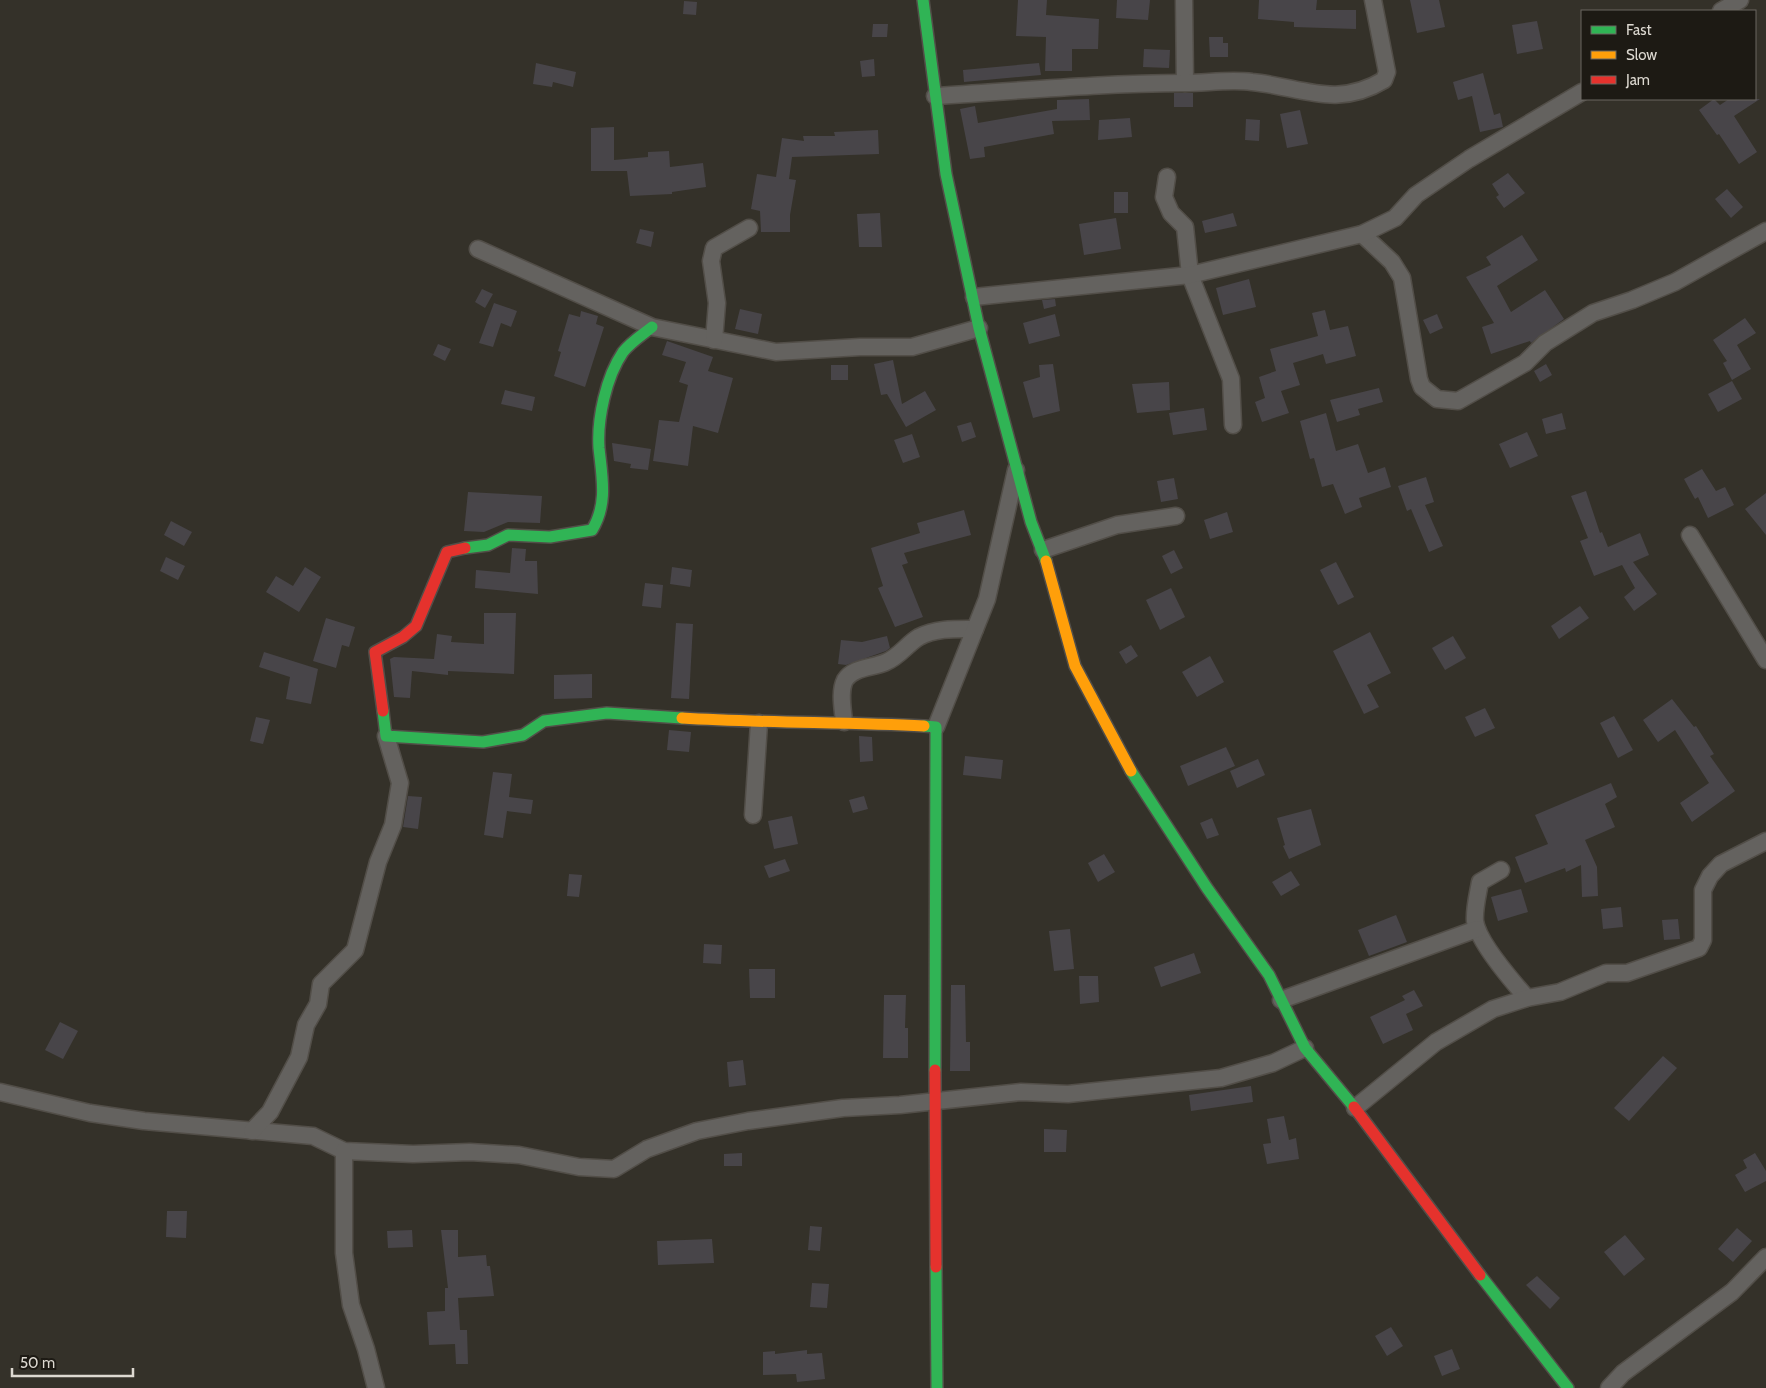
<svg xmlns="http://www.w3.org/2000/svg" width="1766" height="1388" font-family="Cabin,sans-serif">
  <rect width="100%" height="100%" fill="#343129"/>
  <g fill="#484549">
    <polygon points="1018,0 1047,0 1046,15 1099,19 1098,49 1072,49 1072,71 1045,71 1046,37 1016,36"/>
    <polygon points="1117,0 1150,0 1148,20 1116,18"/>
    <polygon points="1259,0 1317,0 1316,10 1356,10 1356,29 1294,27 1294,22 1258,19"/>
    <polygon points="1410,0 1439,0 1445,27 1417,33"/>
    <polygon points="684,1 697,2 696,15 683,14"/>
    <polygon points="1537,21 1543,49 1517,54 1512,25"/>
    <polygon points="873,24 888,24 887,37 872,37"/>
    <polygon points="1209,37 1223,37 1223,43 1228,43 1228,57 1210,57"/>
    <polygon points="1144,49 1170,50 1169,68 1143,67"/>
    <polygon points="874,59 875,76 862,77 860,61"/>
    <polygon points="536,63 576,72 573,87 553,82 552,87 533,84"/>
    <polygon points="1039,63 1041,75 964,82 963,70"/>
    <polygon points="1483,73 1494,115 1500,113 1503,127 1480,132 1472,96 1458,100 1453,82"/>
    <rect x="1174" y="93" width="19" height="14"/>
    <polygon points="1089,99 1090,120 1052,121 1054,134 984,147 985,157 970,159 960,109 975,106 978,123 1057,109 1057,100"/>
    <polygon points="1714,99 1720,105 1729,99 1760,99 1734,116 1757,152 1739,164 1719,134 1717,135 1699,110"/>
    <polygon points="1300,110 1308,144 1287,148 1280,114"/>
    <polygon points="1130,118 1132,137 1098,140 1099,120"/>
    <polygon points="1246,119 1260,120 1259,141 1245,140"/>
    <polygon points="614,127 614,160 648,157 648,152 669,151 670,167 703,163 706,187 672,192 672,194 630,196 627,171 591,171 591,128"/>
    <polygon points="878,130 879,154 792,157 789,179 796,180 790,215 790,232 761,232 760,211 751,209 757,174 776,177 782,138 804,141 803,136 835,136 834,132"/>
    <polygon points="1508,173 1525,193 1504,208 1496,197 1499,195 1492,184"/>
    <polygon points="1727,189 1743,207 1731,218 1715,199"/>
    <rect x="1114" y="192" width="14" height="21"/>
    <polygon points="880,213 882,247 859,247 857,214"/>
    <polygon points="1233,213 1237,226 1205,233 1202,221"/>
    <polygon points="1116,218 1121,249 1084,255 1079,224"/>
    <polygon points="640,229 654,232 651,247 636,243"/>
    <polygon points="1522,235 1538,260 1497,286 1511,312 1545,290 1564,319 1531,343 1530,341 1491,354 1482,327 1494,323 1466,277 1491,265 1486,257"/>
    <polygon points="1249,279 1256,307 1223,315 1216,288"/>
    <polygon points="482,289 493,294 485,308 475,302"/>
    <polygon points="1055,299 1056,306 1044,309 1042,300"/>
    <polygon points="494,303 517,311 511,327 501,323 493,347 479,343"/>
    <polygon points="740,309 762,314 758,334 735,329"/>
    <polygon points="1325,310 1330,330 1348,326 1356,356 1326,364 1323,354 1293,363 1300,385 1281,391 1289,413 1262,422 1255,402 1265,398 1259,377 1276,371 1270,349 1318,336 1312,313"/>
    <polygon points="581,311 598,316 596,324 604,327 585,387 554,376 561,352 558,351 569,314 580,317"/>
    <polygon points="1055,314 1060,336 1029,344 1023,323"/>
    <polygon points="1437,314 1443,328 1430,334 1423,320"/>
    <polygon points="1745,318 1756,333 1737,345 1751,369 1732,380 1723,363 1727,361 1713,340"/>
    <polygon points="667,341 713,357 708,371 733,378 718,433 693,426 688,466 653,461 659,420 679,422 688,385 679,382 686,362 662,355"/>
    <polygon points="438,344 451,349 445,361 433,355"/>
    <polygon points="893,360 902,404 925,391 936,410 906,427 887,394 881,395 874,364"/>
    <polygon points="1053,364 1060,411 1033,418 1023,382 1040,377 1039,365"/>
    <polygon points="1546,364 1552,375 1540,382 1534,371"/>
    <rect x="831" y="365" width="17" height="15"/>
    <polygon points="1732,381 1742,399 1718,412 1708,394"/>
    <polygon points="1169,382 1170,410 1137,413 1132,384"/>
    <polygon points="1379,388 1383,402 1358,409 1360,415 1337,422 1330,400"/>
    <polygon points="505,390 535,397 532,411 501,404"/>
    <polygon points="1204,408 1207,430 1173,435 1169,413"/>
    <polygon points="1326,413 1336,451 1358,444 1368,473 1385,467 1391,487 1359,498 1362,507 1345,514 1333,484 1322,487 1314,458 1310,459 1300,421"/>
    <polygon points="1562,413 1566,429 1546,434 1542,419"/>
    <polygon points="971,422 976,437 962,442 957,426"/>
    <polygon points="1527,432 1538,456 1510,468 1499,444"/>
    <polygon points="912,434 920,457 903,463 894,440"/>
    <polygon points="612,443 651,449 648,470 630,468 631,464 614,461"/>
    <polygon points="1702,469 1716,491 1725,487 1734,505 1708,518 1698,497 1695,499 1684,479"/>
    <polygon points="1426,477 1434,502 1425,505 1443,546 1429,552 1411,509 1407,511 1398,486"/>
    <polygon points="1174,478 1178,499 1161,502 1157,481"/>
    <polygon points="1586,491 1600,533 1602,532 1608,547 1640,533 1649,555 1633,562 1657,594 1634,611 1624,597 1635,588 1622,565 1594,576 1580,541 1588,538 1571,496"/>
    <polygon points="468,492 542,496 540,523 508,522 484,532 464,531"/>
    <polygon points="1766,493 1766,535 1745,509"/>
    <polygon points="964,510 971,535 904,553 908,563 902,565 923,617 895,627 878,588 883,586 871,548 920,533 917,523"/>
    <polygon points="1227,512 1233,532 1210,539 1204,520"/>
    <polygon points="171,521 192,532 184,546 164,535"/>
    <polygon points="512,548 526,549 525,561 537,561 538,594 475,588 476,570 510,573"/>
    <polygon points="1174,550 1183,568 1171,574 1162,556"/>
    <polygon points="166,557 185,566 178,580 160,571"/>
    <polygon points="1336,562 1354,597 1338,605 1320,570"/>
    <polygon points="305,567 321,577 299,612 266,592 276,576 293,586"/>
    <polygon points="672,567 692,570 690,587 670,584"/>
    <polygon points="645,583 663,585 661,608 642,606"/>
    <polygon points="1171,588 1185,617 1160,630 1146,600"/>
    <polygon points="1580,606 1589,618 1559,639 1551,626"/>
    <polygon points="484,613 516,613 514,674 448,671 448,675 412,671 410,698 394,697 390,659 394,657 434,659 437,634 452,636 451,642 484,644"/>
    <polygon points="326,618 355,627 349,647 342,645 336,668 313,661"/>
    <polygon points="676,623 693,624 689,699 671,698"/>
    <polygon points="1370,632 1391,673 1367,685 1379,707 1364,714 1333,651"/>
    <polygon points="887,636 890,648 886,651 846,665 838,664 841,640 862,642"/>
    <polygon points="1453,636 1466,658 1445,670 1432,648"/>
    <polygon points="1131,645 1138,656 1126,664 1119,652"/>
    <polygon points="264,652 318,669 311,704 286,699 290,677 259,667"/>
    <polygon points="1210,656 1224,682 1197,697 1182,672"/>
    <polygon points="592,674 592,698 554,699 554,675"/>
    <polygon points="1672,699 1694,727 1696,726 1714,754 1710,756 1735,791 1692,822 1680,803 1709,783 1675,730 1658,742 1643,720"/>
    <polygon points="1485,708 1495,728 1475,737 1465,717"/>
    <polygon points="1614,716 1633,750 1618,758 1600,723"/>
    <polygon points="256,717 270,720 263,744 250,741"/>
    <polygon points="669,730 691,732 689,752 667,750"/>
    <polygon points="859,736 872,737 873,761 860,762"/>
    <polygon points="1226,747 1235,766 1188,786 1180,766"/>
    <polygon points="965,756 1003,760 1001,779 963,775"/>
    <polygon points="1258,759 1265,775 1237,788 1230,771"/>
    <polygon points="493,772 512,774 509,797 533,800 531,814 507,811 503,838 484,835"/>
    <polygon points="1611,783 1617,797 1605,804 1615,827 1585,840 1597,867 1598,896 1582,897 1581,865 1566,872 1565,868 1525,883 1515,857 1548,844 1535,815"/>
    <polygon points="408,796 422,797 418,829 403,827"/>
    <polygon points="864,796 868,809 853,813 849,800"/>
    <polygon points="1311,809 1321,845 1289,859 1283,846 1285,845 1277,818"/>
    <polygon points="792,816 798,844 774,849 768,821"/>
    <polygon points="1212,818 1219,835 1207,839 1200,823"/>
    <polygon points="1104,854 1115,872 1098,882 1088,863"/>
    <polygon points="785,859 790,871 769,878 764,866"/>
    <polygon points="1291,871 1300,885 1281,896 1272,882"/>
    <polygon points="569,874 582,875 579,897 567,896"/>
    <polygon points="1521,889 1528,912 1498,921 1491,897"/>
    <polygon points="1621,907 1623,927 1603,929 1601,909"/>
    <polygon points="1396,915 1407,942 1369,956 1358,930"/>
    <polygon points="1678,919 1680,939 1664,940 1662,920"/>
    <polygon points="1070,929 1074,969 1054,971 1049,931"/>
    <polygon points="704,944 722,945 721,964 703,963"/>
    <polygon points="1194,953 1201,973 1161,987 1154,967"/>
    <polygon points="749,969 775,969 775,998 750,998"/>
    <polygon points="1079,976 1098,976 1099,1002 1080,1004"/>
    <polygon points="951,985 965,985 966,1042 970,1042 970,1071 950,1071"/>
    <polygon points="1414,990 1423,1006 1406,1014 1413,1030 1383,1044 1370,1017 1405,1000 1402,996"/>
    <polygon points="884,995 906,995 905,1028 908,1028 908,1058 883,1058"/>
    <polygon points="60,1022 78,1031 63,1059 45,1050"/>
    <polygon points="1663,1056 1677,1068 1629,1121 1614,1108"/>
    <polygon points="743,1060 746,1085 729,1087 727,1062"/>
    <polygon points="1251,1086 1253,1102 1191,1111 1189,1095"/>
    <polygon points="1284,1116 1289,1140 1296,1138 1299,1159 1267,1164 1263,1144 1271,1143 1267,1119"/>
    <polygon points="1044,1129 1067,1130 1066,1152 1044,1152"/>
    <polygon points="742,1153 742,1166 724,1166 724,1154"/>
    <polygon points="1755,1153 1766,1171 1766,1181 1745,1192 1735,1175 1747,1168 1743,1160"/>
    <polygon points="167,1211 187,1211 186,1238 166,1237"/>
    <polygon points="810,1226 822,1227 820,1251 808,1250"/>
    <polygon points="1737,1228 1752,1241 1733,1262 1718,1249"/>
    <polygon points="412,1230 413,1247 388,1248 387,1231"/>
    <polygon points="441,1230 458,1230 458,1257 486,1255 487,1266 490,1266 494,1296 458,1298 460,1330 467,1330 468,1364 456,1364 455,1344 429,1345 427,1312 445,1311 445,1288 448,1288"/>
    <polygon points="1625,1235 1645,1259 1624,1276 1604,1252"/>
    <polygon points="712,1239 714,1263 658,1265 657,1241"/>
    <polygon points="1537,1276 1560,1298 1550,1309 1526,1285"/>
    <polygon points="812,1283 829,1284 827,1308 810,1307"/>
    <polygon points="1391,1327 1403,1346 1387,1356 1375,1336"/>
    <polygon points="1452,1349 1460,1369 1442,1376 1434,1356"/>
    <polygon points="807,1350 807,1354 822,1353 825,1379 797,1382 796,1374 763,1375 763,1352 775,1351 775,1354"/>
  </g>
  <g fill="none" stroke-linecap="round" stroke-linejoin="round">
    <g stroke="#524e48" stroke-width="19">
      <g id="street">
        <polyline points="1184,0 1185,83"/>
        <polyline points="1721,11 1740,0"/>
        <path d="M935 96C1018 91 1101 83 1184 83 1207 83 1230 79 1252 82 1302 87 1336 109 1384 80L1387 72 1373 0"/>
        <polyline points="1167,177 1164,197 1171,213 1185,227 1190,275 1231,379 1233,425"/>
        <polyline points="1362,234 1392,262 1402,278 1419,379 1422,387 1437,399 1458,401 1525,363 1545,343 1593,313 1632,300 1675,282 1766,231"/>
        <polyline points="478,249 652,327 776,352 860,347 912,347 979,328"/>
        <polyline points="974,297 1190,275 1362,234 1395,218 1416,195 1469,159 1582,92"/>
        <polyline points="714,340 717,303 711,261 714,248 749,228"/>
        <polyline points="1690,535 1766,660"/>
        <polyline points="1043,550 1117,525 1176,516"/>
        <path d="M844 722C843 709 839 692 845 680 853 667 873 668 886 662 900 656 907 644 919 637 936 628 956 629 975 629"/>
        <polyline points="936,727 987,599 1016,470"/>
        <polyline points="753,815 759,723"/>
        <path d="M1501 870 1480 882C1478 894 1474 909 1475 921 1478 942 1512 981 1527 998"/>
        <polyline points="1281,1000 1477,929"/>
        <polyline points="0,1092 90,1113 144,1121 313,1136 344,1151 413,1154 470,1152 519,1155 579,1167 614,1169 647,1149 697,1131 748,1121 843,1108 900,1105 1021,1092 1068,1094 1221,1078 1273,1063 1305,1048"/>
        <polyline points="1355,1108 1436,1042 1493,1009 1527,998 1560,992 1606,973 1627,973 1699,948 1703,940 1703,890 1710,876 1721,864 1766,841"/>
        <polyline points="252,1131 270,1112 299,1057 306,1025 318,1004 321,984 355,950 378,862 393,825 400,783 386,736"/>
        <polyline points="344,1151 344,1253 351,1305 366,1349 376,1388"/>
        <polyline points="1609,1388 1623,1373 1732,1292 1766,1257"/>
      </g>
    </g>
    <g stroke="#524e48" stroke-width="14">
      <g id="fast">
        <polyline points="923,0 946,174 979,328 1031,522 1046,561"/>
        <path d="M465 548 488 545 508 535 550 537 592 530C608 504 602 477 599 448 597 419 606 377 623 352 631 342 642 335 652 327"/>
        <polyline points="383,711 386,736 483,742 523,735 544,721 607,713 682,718"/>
        <polyline points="924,726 936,727 935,1070"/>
        <polyline points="1131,771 1207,888 1269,975 1305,1048 1354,1107"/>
        <polyline points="936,1267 937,1388"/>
        <polyline points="1480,1275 1568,1388"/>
      </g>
    </g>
    <g stroke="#524e48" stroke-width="14">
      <g id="slow">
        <polyline points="1046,561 1075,666 1131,771"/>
        <path d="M682 718C762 723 843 722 924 726"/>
      </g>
    </g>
    <g stroke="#524e48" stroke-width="14">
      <g id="jam">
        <polyline points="383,711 375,652 403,637 416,626 447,552 465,548"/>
        <polyline points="935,1070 936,1267"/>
        <polyline points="1354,1107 1480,1275"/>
      </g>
    </g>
    <use href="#street" stroke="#64625f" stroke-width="16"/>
    <use href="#fast" stroke="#30b455" stroke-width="11"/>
    <use href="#slow" stroke="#ff9f0a" stroke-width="11"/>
    <use href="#jam" stroke="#e5322d" stroke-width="11"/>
  </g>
  <rect x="1581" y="10" width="175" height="90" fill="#1d1a14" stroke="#6a6660"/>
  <rect x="1591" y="26" width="25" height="8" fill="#30b455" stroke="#6a6660"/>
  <text x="1626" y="35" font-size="15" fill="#ddd9d1">Fast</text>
  <rect x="1591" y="51" width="25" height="8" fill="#ff9f0a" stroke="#6a6660"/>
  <text x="1626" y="60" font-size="15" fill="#ddd9d1">Slow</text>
  <rect x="1591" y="76" width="25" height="8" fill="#e5322d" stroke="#6a6660"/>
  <text x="1626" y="85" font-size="15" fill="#ddd9d1">Jam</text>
  <path d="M12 1368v8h121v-8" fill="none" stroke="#ddd9d1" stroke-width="2.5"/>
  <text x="20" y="1368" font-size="15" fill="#ddd9d1" stroke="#1d1a14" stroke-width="4" paint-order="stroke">50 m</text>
</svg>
